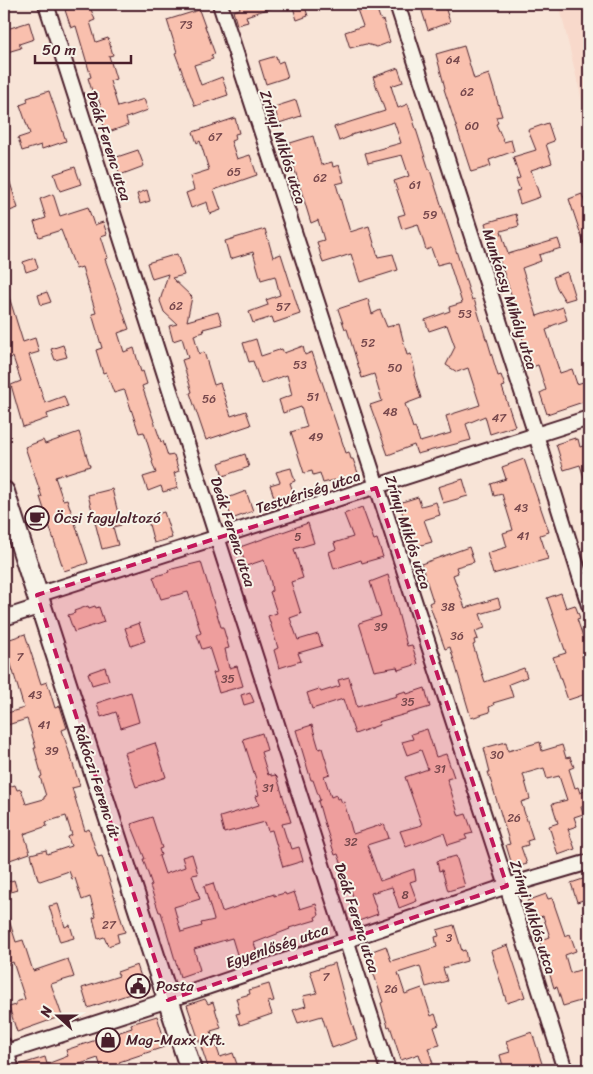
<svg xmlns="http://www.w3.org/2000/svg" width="593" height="1074" font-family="Sriracha,sans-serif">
  <rect width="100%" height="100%" fill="#f8e4d7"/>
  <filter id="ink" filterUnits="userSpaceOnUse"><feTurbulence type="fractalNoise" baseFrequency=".02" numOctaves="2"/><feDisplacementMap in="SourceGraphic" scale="10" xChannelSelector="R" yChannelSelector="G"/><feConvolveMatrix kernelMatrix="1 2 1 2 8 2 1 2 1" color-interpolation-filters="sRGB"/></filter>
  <g filter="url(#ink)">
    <polygon fill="#f8d9cb" points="559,4 589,4 589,130"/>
    <g fill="#f9c0ae" stroke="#4a1f2b">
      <polygon points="85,4 89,4 95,20 90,22 96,42 108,38 113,55 109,56 110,59 116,79 110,81 118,107 144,99 148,110 126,118 128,125 106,133 100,113 103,112 96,93 93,94 88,78 91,77 76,26 71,28 65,10"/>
      <polygon points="239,4 277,4 277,6 246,16 248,22 237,25 233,11 240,9"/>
      <polygon points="292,4 304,4 308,16 297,20"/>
      <polygon points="355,4 375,4 381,21 383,20 390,42 377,47 366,44 350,48 345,32 363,26"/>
      <polygon points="440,4 444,4 450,22 428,30 422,11"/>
      <polygon points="199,10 215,54 211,55 213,59 194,65 201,85 222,77 228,95 195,106 175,53 177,52 167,20"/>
      <polygon points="29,22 34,39 19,44 21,48 4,53 4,30"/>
      <polygon points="464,46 474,79 489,74 502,116 496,117 498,123 496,124 504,142 511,140 514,151 489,160 491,166 471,172 444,89 445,88 436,54"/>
      <polygon points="276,56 278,63 283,61 288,77 266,84 259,61"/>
      <polygon points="398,68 403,82 391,86 398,108 408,104 429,170 430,170 472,300 474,299 486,339 487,339 498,376 501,375 505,386 502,387 515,426 490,434 485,416 466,424 471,440 417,454 414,445 388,455 370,405 382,401 374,374 362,378 347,329 345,329 338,309 368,299 372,314 380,310 387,327 399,324 407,355 411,354 415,371 414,375 421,398 405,404 413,428 415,427 420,442 451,433 446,416 480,405 468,368 457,372 446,365 455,347 447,325 429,331 425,320 450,311 449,307 462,303 449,262 437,265 431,248 426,250 418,224 402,229 398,216 405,214 394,181 409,176 402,155 368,163 365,153 401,143 394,122 351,135 351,136 339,141 334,127 385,111 373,77"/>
      <polygon points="49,91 66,141 42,149 41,145 22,151 18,138 30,134 20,105 28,102 27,98"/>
      <polygon points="296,100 301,116 279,123 274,107"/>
      <polygon points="235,118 239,133 235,134 236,139 231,141 237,159 250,155 257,175 214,190 221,210 210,214 207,202 191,208 186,193 194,190 190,176 209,170 200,141 197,143 193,132"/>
      <polygon points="548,123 554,141 546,144 552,163 531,170 540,197 520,204 516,191 520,190 516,179 520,178 513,157 536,150 528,130"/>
      <polygon points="313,136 321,165 332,162 333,167 339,165 344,182 336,184 350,232 369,226 378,257 393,254 398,270 360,282 351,254 323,263 317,242 324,240 318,220 311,223 287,144"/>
      <polygon points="138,150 144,166 120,175 114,158"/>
      <polygon points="75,167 81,184 60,191 54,174"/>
      <polygon points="4,170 6,170 18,208 4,213"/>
      <polygon points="147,190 150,201 140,204 137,194"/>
      <polygon points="53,194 60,216 88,207 94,225 103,222 107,234 101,236 108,258 105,259 129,329 118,333 124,352 134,348 141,372 143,371 147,384 142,386 161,442 163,441 168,456 174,455 179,471 174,473 178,488 163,492 161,486 148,491 143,477 156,473 152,462 153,461 144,432 139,433 125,391 124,390 114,393 106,372 103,373 96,350 102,348 92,314 96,313 82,267 76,269 61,230 39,237 34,222 46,218 40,199"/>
      <polygon points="582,194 589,215 589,253 587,253 569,199"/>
      <polygon points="516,214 519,226 501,231 508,254 558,239 561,248 539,255 541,261 522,268 537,316 563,307 567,320 551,326 551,328 546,330 560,373 572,369 577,384 589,380 589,400 547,414 540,393 546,390 538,365 532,367 518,325 521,323 497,253 494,254 485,223"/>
      <polygon points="265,229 273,257 281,254 300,314 274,323 272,317 253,323 249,312 268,305 266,300 280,295 275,276 261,280 253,252 230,259 225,241"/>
      <polygon points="177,254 184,275 172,278 192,297 187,321 218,312 222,324 203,329 204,332 194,335 199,354 204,352 214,385 220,383 231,416 246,411 251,425 206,440 190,393 192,392 182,360 188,358 182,338 173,341 169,326 177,324 164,312 160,301 168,274 152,279 147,263"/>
      <polygon points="35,258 38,268 26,272 23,262"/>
      <polygon points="567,272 575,298 565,301 557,288 553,277"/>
      <polygon points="4,287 6,287 23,342 35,338 39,352 29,355 45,403 64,396 68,407 47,414 48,418 23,427 11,385 21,381 13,357 4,360"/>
      <polygon points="47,292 51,302 41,305 38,295"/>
      <polygon points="256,339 261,356 282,349 284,353 303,346 305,355 312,352 346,453 349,452 351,459 353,459 359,476 336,484 335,480 323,483 320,473 313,475 312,471 304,473 291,432 307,427 301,407 283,413 279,400 292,395 287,375 261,384 253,361 249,362 243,343"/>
      <polygon points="63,345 67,357 55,360 51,349"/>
      <polygon points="79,432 90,466 55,477 63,500 67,499 88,563 64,571 40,497 42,497 25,447 43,440 45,444"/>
      <polygon points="575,438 575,440 578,439 580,447 589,444 589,487 587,487 580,465 564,470 556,444"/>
      <polygon points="245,454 249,467 223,476 219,463"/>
      <polygon points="524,459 549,532 540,535 548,559 493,574 487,553 507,547 503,533 513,530 502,494 494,496 491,484 506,479 502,467"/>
      <polygon points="291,468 295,481 290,483 297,503 278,509 270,485 280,482 276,472"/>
      <polygon points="463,479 468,496 443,503 438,487"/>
      <polygon points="112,489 121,525 113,527 118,545 102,549 88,495"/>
      <polygon points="246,491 253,511 232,519 225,499"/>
      <polygon points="418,497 421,506 436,502 440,515 424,520 432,542 414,547 399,503"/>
      <polygon points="362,507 374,540 377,539 383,557 362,563 361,560 334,569 329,552 336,549 334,543 353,537 344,514"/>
      <polygon points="164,512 172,538 154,543 147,517"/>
      <polygon points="308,523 314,543 294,549 303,578 291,582 301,614 290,618 298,640 318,634 322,646 298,653 301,661 279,668 274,650 278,648 268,616 277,613 270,592 272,591 271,583 264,560 246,566 240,547"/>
      <polygon points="469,547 474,562 456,567 458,573 453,575 465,608 498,598 501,608 480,614 485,628 475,631 478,639 474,640 475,644 473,645 485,682 524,668 527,677 509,684 513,697 493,703 494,705 489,707 490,712 471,718 450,647 445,649 429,603 433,601 421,564"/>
      <polygon points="201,562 221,627 223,627 229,648 225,649 229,668 237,666 243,686 219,693 213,673 217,672 209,647 202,649 197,635 201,633 188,592 161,599 153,577 169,572 168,570"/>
      <polygon points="388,575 407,646 412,645 418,664 398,670 397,667 374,671 359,623 381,616 370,582"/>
      <polygon points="561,593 566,608 575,605 580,618 577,619 589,654 582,656 589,677 589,693 568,700 553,657 566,653 547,598"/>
      <polygon points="88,606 89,608 95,606 96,608 99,607 104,622 74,632 68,615 75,613 74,611"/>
      <polygon points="139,623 145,641 131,646 125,628"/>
      <polygon points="25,634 41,684 47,682 55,708 60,706 67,728 62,730 80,786 72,788 85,831 89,829 98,857 102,856 125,932 117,934 119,942 108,946 104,937 98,939 93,918 96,917 90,897 82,900 75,878 72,879 69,871 40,881 38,880 31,854 46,850 47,854 71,846 68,837 72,835 66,816 46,822 47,826 24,834 30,853 4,862 4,788 15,785 17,790 21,789 26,804 44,799 44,797 46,796 40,777 42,776 34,748 36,748 27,719 4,726 4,714 24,708 4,641"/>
      <polygon points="105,667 109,680 92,685 88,673"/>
      <polygon points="349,677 357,707 397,696 396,694 406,691 407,694 425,688 430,707 378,722 379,725 355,734 343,699 312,709 307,693 319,689 321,692 340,686 338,680"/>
      <polygon points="131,692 139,722 121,728 116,712 101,717 97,703"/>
      <polygon points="250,692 254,702 244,705 241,695"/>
      <polygon points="312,725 319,749 322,748 330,774 324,776 331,797 336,795 337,799 340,798 342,803 344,802 353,834 384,824 389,838 367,845 380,881 414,869 416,880 410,882 417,901 399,908 392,887 371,893 378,914 356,922 349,901 354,899 353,896 338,854 335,855 323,819 318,801 320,800 313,780 311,780 296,730"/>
      <polygon points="427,729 436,757 446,754 454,777 447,779 459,816 466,814 473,833 465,835 467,839 448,845 444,833 406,847 400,831 422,825 405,777 428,769 421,750 407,755 402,742 413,739 411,734"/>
      <polygon points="262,733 267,750 261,752 268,775 271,774 271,776 275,775 277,777 291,822 282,824 288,843 290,843 292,849 299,847 303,861 283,867 272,830 268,831 265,822 224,833 220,817 259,805 256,796 259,795 255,782 256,779 243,739"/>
      <polygon points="506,742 508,751 540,742 542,751 562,745 566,758 570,757 574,767 569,769 575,788 578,787 580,793 585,791 589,804 581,807 583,814 574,817 577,826 568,829 575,849 558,855 549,826 558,823 552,804 567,800 559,776 547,779 544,768 523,774 530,799 521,802 533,839 527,841 528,845 521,847 527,864 513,868 506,845 510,844 488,772 490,772 484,748"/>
      <polygon points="155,743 166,777 136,787 124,753"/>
      <polygon points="152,817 162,848 159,849 161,855 159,856 165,874 185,867 182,857 192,854 198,874 192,875 200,899 174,907 181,932 202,926 201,923 214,920 204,886 213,883 222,912 274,894 274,896 285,893 286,895 294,892 300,909 316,904 319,915 315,917 316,920 289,928 290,929 254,943 258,955 239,961 232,938 194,949 200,970 180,977 161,912 159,912 150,886 152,885 143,859 145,859 131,824"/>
      <polygon points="456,856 465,886 448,891 442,870 439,871 437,861"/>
      <polygon points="589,877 589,898 577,902 571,883"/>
      <polygon points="14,880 17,890 4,894 4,883"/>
      <polygon points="546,894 548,899 552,898 565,936 570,934 576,951 565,955 570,973 589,967 589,988 584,989 587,999 563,1006 557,987 554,988 539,940 550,937 543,916 533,919 527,901"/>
      <polygon points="58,904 65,927 70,925 74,938 60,942 49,906"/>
      <polygon points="4,911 6,911 16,942 23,940 33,971 68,959 74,977 51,984 62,1016 17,1032 9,1007 16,1005 16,1002 25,999 13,962 4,966"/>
      <polygon points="454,925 462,951 465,950 467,961 443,968 447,981 426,987 420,966 398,973 405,994 422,988 431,1016 435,1014 439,1025 434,1027 440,1045 428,1048 435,1070 424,1070 419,1054 401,1060 390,1026 388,1027 381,1003 383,1002 367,953 386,946 391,961 437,947 435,937 439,936 437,930"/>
      <polygon points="508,945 525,997 507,1003 491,951"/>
      <polygon points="335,963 347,1008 357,1039 332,1048 322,1016 298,1023 293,1010 306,1006 303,996 317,993 310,971"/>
      <polygon points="137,965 145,989 88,1008 82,988 119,976 117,972"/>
      <polygon points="269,984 274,1001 268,1002 272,1014 240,1025 236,1014 240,1013 236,998 250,994 249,990"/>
      <polygon points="205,999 208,1004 213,1002 221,1028 211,1031 220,1057 233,1053 239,1070 209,1070 187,1005"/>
      <polygon points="157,1016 166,1045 163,1046 164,1047 119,1062 120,1065 114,1067 114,1070 102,1070 98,1058 71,1067 72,1070 21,1070 19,1065 45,1057 47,1064 68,1056 66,1050 132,1028 131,1024"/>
      <polygon points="532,1032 544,1070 504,1070 500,1055 510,1052 506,1041"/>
    </g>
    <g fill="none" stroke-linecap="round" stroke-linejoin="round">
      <g stroke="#4a1f2b" stroke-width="18">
        <g id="street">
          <polyline points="46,4 388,1070"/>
          <polyline points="220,4 507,886 565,1070"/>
          <polyline points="397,4 536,435 589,605"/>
          <polyline points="37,595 589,418"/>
          <polyline points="4,618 41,606"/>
          <polyline points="4,1045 12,1070"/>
          <polyline points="4,1053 168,1000 507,886 589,862"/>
        </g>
      </g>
      <g stroke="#4a1f2b" stroke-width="24">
        <polyline id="secondary" points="4,492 191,1070"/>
      </g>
      <use href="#street" stroke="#f7f3e8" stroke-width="14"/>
      <use href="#secondary" stroke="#f7f3e8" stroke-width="20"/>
      <g stroke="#4a1f2b" stroke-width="5.5">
        <polyline id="rail" points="589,4 589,6"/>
      </g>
      <use href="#rail" stroke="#f7f3e8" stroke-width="4" stroke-dasharray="11" stroke-linecap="butt"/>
    </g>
  </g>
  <path fill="#c2185b" fill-opacity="0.2" stroke="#c2185b" stroke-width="4" stroke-dasharray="10 6" stroke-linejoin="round" d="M376 488 507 886 168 1000 37 595Z"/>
  <defs>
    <g id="cafe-ring" transform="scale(1.25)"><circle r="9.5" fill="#f7f3e8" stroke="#4a1f2b" stroke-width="1.5"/><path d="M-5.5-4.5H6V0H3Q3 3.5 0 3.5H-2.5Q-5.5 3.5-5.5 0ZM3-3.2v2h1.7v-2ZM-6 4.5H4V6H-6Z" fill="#4a1f2b"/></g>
    <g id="civic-ring" transform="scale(1.25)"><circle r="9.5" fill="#f7f3e8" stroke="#4a1f2b" stroke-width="1.5"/><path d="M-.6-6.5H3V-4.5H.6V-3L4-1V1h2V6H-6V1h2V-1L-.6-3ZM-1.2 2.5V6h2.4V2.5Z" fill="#4a1f2b"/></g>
    <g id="shop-ring" transform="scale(1.25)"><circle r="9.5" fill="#f7f3e8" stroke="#4a1f2b" stroke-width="1.5"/><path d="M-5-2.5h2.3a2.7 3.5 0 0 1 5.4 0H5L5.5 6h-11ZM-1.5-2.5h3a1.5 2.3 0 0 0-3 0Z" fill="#4a1f2b"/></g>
  </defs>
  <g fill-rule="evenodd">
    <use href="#cafe-ring" x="37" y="518"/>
    <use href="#civic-ring" x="138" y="986"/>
    <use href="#shop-ring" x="108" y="1040"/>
  </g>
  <g text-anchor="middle" stroke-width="4" stroke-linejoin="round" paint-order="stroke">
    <g font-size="12" fill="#76474c">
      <text x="186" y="29">73</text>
      <text x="453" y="64">64</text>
      <text x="467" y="96">62</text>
      <text x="472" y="130">60</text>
      <text x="215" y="141">67</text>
      <text x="234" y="176">65</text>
      <text x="320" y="182">62</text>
      <text x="415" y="189">61</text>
      <text x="430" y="219">59</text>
      <text x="176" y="310">62</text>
      <text x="283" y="311">57</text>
      <text x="465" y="318">53</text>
      <text x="368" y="347">52</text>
      <text x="300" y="369">53</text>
      <text x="395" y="372">50</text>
      <text x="313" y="401">51</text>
      <text x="209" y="403">56</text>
      <text x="390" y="416">48</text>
      <text x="499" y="422">47</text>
      <text x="316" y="441">49</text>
      <text x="521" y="512">43</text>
      <text x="523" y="540">41</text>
      <text x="298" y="541">5</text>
      <text x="448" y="611">38</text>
      <text x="381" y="631">39</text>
      <text x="457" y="640">36</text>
      <text x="20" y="661">7</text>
      <text x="228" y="683">35</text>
      <text x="35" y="699">43</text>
      <text x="408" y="706">35</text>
      <text x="44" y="729">41</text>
      <text x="52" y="755">39</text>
      <text x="497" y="759">30</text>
      <text x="440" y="773">31</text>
      <text x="268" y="792">31</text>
      <text x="514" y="822">26</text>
      <text x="351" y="846">32</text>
      <text x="405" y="899">8</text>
      <text x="109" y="929">27</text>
      <text x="449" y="942">3</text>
      <text x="326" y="981">7</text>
      <text x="391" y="993">26</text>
    </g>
    <g font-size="15" fill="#4a1f2b" stroke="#f7f3e8">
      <text transform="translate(109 146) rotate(72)" y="5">Deák Ferenc utca</text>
      <text transform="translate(283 147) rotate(72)" y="5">Zrínyi Miklós utca</text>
      <text transform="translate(510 299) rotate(72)" y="5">Munkácsy Mihály utca</text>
      <text transform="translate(308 492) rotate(-18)" y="5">Testvériség utca</text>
      <text transform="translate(233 532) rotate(72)" y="5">Deák Ferenc utca</text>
      <text transform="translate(408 532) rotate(72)" y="5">Zrínyi Miklós utca</text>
      <text transform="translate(97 781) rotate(72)" y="5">Rákóczi Ferenc út</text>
      <text transform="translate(533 917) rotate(72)" y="5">Zrínyi Miklós utca</text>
      <text transform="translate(357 918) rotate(72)" y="5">Deák Ferenc utca</text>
      <text transform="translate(277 946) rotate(-19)" y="5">Egyenlőség utca</text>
    </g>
    <g font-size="15" fill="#4a1f2b" stroke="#f7f3e8" text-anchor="start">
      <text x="54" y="523">Öcsi fagylaltozó</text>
      <text x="156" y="991">Posta</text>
      <text x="126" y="1045">Mag-Maxx Kft.</text>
    </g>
  </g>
  <rect width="593" height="1074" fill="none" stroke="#f7f3e8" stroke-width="20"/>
  <rect x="10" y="10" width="573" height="1054" fill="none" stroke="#4a1f2b" stroke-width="2" filter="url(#ink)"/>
  <g transform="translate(58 1016) rotate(291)" stroke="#f7f3e8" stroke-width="4" paint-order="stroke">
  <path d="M0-4L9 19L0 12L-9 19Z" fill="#4a1f2b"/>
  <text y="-8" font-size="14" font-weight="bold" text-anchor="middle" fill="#4a1f2b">N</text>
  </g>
  <path d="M35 55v8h96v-8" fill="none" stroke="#4a1f2b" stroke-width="2.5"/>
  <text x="42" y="55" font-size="15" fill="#4a1f2b" stroke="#f7f3e8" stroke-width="4" paint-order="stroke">50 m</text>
</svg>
